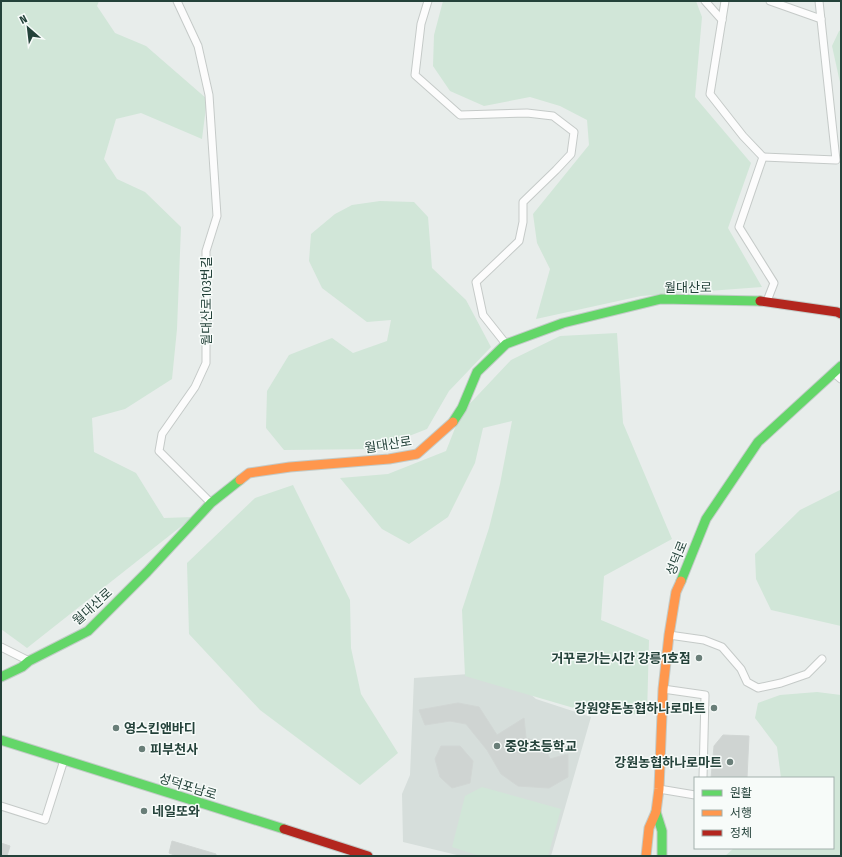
<svg xmlns="http://www.w3.org/2000/svg" width="842" height="857" font-family="'Fira Sans Condensed','Noto Sans KR',sans-serif">
  <rect width="100%" height="100%" fill="#e8edeb"/>
  <polygon fill="#d6dedb" points="482,673 523,688 536,699 591,717 551,856 461,856 403,842 402,794 410,775 414,678"/>
  <g fill="#d1e6d8">
    <polygon points="1,1 99,1 97,6 115,33 146,46 207,99 202,139 141,113 116,119 104,159 117,179 145,192 181,227 177,329 172,379 125,409 92,418 94,452 136,473 164,518 193,517 27,648 1,629"/>
    <polygon points="443,1 696,1 702,17 695,97 751,163 728,228 762,287 641,296 536,319 550,269 537,243 533,214 589,145 587,120 560,106 530,97 484,106 450,91 433,66 434,35"/>
    <polygon points="841,30 841,87 832,46 839,31"/>
    <polygon points="380,201 414,202 428,217 432,268 466,300 491,347 449,391 427,429 376,449 284,450 266,428 267,391 289,355 332,338 353,353 387,341 391,320 367,322 322,288 309,261 311,234 335,214 352,205"/>
    <polygon points="617,333 623,423 672,539 604,576 601,620 649,640 647,715 584,711 465,676 462,610 489,528 500,484 512,421 483,428 475,463 448,517 409,544 382,529 340,478 388,474 446,451 461,413 511,360 560,336"/>
    <polygon points="293,485 350,600 351,648 361,694 398,753 360,785 260,710 189,634 187,563 255,498"/>
    <polygon points="841,488 841,626 771,610 756,579 755,554 800,510 840,490"/>
    <polygon points="817,692 841,695 841,856 725,856 734,848 833,848 833,778 781,778 777,747 755,718 758,703 780,695"/>
    <polygon points="482,787 561,809 548,856 480,856 452,847 465,796"/>
  </g>
  <g fill="#cfd4d2" stroke="#d1d6d4">
    <polygon points="458,703 479,707 497,735 524,718 526,738 544,744 550,759 568,754 568,777 549,788 518,786 501,774 487,750 466,724 450,721 425,725 419,710"/>
    <polygon points="723,735 749,736 747,778 711,778 714,746"/>
    <polygon points="441,746 460,746 473,761 470,783 452,788 440,777 435,759"/>
    <polygon points="172,841 216,854 216,856 177,856 169,853"/>
    <polygon points="1,843 10,846 7,856 1,856"/>
  </g>
  <g fill="none" stroke-linecap="round" stroke-linejoin="round">
    <g stroke="#c5cac8" stroke-width="9">
      <g id="street">
        <polyline points="177,1 198,46 209,95 217,216 206,251 206,363 195,387 162,434 159,451 211,503"/>
        <polyline points="428,1 421,24 415,75 460,115 527,113 553,116 574,132 571,154 556,170 523,202 523,222 519,241 476,282 483,315 506,344"/>
        <polyline points="705,1 722,20"/>
        <polyline points="725,1 710,94 743,136 763,157 739,227 774,283 767,301"/>
        <polyline points="770,1 821,19"/>
        <polyline points="763,157 836,160 819,1"/>
        <polyline points="834,373 841,379"/>
        <polyline points="669,635 704,640 722,647 741,669 747,682 758,688 781,683 807,674 822,659"/>
        <polyline points="1,647 29,661"/>
        <polyline points="663,689 705,695 703,778"/>
        <polyline points="659,789 695,795"/>
        <polyline points="1,806 45,820 64,760"/>
      </g>
    </g>
    <g stroke="#c3cbc8" stroke-width="11">
      <g id="fast">
        <polyline points="453,422 462,408 477,372 506,344 563,323 661,299 760,301"/>
        <polyline points="681,581 706,519 758,442 841,366"/>
        <polyline points="1,677 22,667 29,661 88,631 147,572 211,503 240,480"/>
        <polyline points="1,740 284,829"/>
        <polyline points="656,812 662,831 662,856"/>
      </g>
    </g>
    <g stroke="#c3cbc8" stroke-width="11">
      <g id="slow">
        <polyline points="240,480 249,473 290,467 389,459 417,454 453,422"/>
        <polyline points="646,856 649,828 656,812 659,789 663,689 669,635 676,592 681,581"/>
      </g>
    </g>
    <g stroke="#c3cbc8" stroke-width="11">
      <g id="jam">
        <polyline points="760,301 837,312 841,314"/>
        <polyline points="284,829 368,856"/>
      </g>
    </g>
    <use href="#street" stroke="#fcfcfc" stroke-width="7"/>
    <use href="#fast" stroke="#63d668" stroke-width="9"/>
    <use href="#slow" stroke="#ff974d" stroke-width="9"/>
    <use href="#jam" stroke="#b3261e" stroke-width="9"/>
  </g>
  <g fill="#697e78" stroke="#f7fbf9" stroke-width="1.5">
    <circle cx="699" cy="658" r="4"/>
    <circle cx="714" cy="708" r="4"/>
    <circle cx="116" cy="728" r="4"/>
    <circle cx="497" cy="746" r="4"/>
    <circle cx="142" cy="749" r="4"/>
    <circle cx="730" cy="762" r="4"/>
    <circle cx="144" cy="811" r="4"/>
  </g>
  <g text-anchor="middle" stroke-width="3" stroke-linejoin="round" paint-order="stroke">
    <g font-size="13" fill="#24423a" stroke="#f7fbf9">
      <text x="688" y="292">월대산로</text>
      <text transform="translate(206 301) rotate(-90)" y="5">월대산로103번길</text>
      <text transform="translate(388 444) rotate(-9)" y="5">월대산로</text>
      <text transform="translate(676 558) rotate(-68)" y="5">성덕로</text>
      <text transform="translate(92 606) rotate(-42)" y="5">월대산로</text>
      <text transform="translate(188 786) rotate(17)" y="5">성덕포남로</text>
    </g>
    <g font-size="13" font-weight="bold" fill="#24423a" stroke="#f7fbf9" text-anchor="start">
      <text x="691" y="663" text-anchor="end">거꾸로가는시간 강릉1호점</text>
      <text x="706" y="713" text-anchor="end">강원양돈농협하나로마트</text>
      <text x="124" y="733">영스킨앤바디</text>
      <text x="505" y="751">중앙초등학교</text>
      <text x="150" y="754">피부천사</text>
      <text x="722" y="767" text-anchor="end">강원농협하나로마트</text>
      <text x="152" y="816">네일또와</text>
    </g>
  </g>
  <rect width="842" height="857" fill="none" stroke="#24423a" stroke-width="4"/>
  <rect x="694" y="777" width="140" height="72" fill="#f7fbf9" stroke="#a3b1ad"/>
  <rect x="702" y="790" width="20" height="6" fill="#63d668" stroke="#a3b1ad"/>
  <text x="730" y="797" font-size="12" fill="#24423a">원활</text>
  <rect x="702" y="810" width="20" height="6" fill="#ff974d" stroke="#a3b1ad"/>
  <text x="730" y="817" font-size="12" fill="#24423a">서행</text>
  <rect x="702" y="830" width="20" height="6" fill="#b3261e" stroke="#a3b1ad"/>
  <text x="730" y="837" font-size="12" fill="#24423a">정체</text>
  <g transform="translate(28 28) rotate(332)" stroke="#f7fbf9" stroke-width="3" paint-order="stroke">
  <path d="M0-3L7 15L0 10L-7 15Z" fill="#24423a"/>
  <text y="-6" font-size="11" font-weight="bold" text-anchor="middle" fill="#24423a">N</text>
  </g>
</svg>
